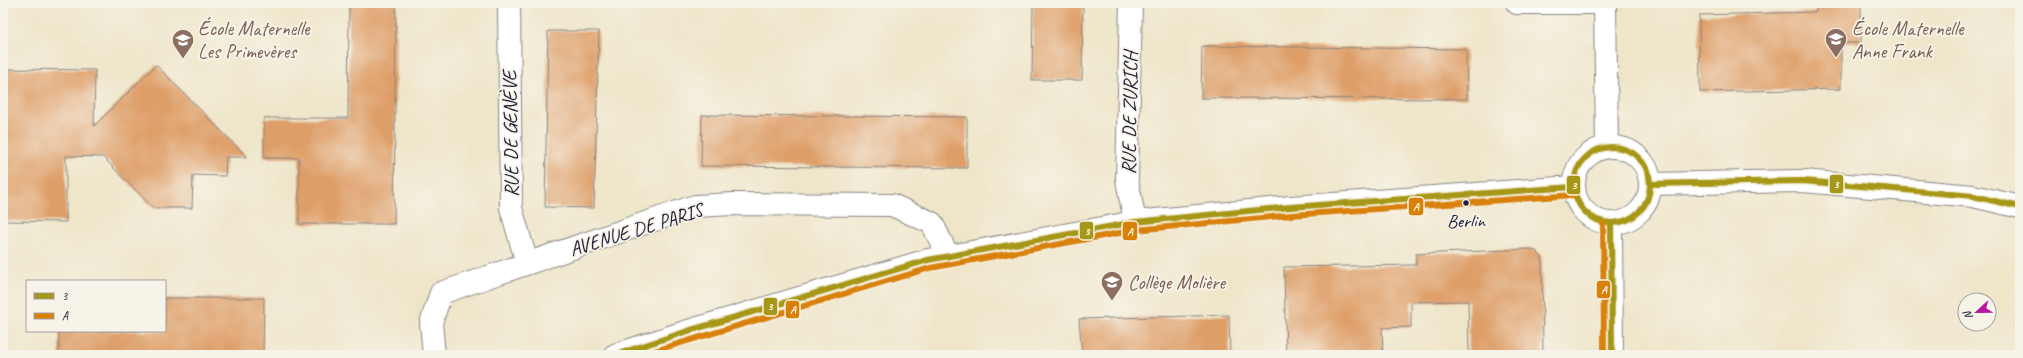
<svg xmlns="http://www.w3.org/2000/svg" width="2023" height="358" font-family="Caveat,sans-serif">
  <rect width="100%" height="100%" fill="#f7f3e8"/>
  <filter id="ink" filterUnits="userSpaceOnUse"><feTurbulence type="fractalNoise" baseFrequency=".025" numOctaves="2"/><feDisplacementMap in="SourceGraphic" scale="8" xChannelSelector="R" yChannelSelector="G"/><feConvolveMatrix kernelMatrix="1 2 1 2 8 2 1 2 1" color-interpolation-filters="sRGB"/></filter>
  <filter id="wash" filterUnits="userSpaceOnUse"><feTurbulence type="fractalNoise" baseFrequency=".012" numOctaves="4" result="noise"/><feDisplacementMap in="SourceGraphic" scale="16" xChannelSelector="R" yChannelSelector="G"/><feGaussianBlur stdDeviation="0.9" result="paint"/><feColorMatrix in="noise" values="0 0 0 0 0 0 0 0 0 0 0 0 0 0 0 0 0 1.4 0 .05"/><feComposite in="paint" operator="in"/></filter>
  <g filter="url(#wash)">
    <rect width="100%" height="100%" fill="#efe6ca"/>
    <g id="blocks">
      <g fill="#de9e67">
        <polygon points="349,3 396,3 394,224 299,224 299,158 264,158 264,118 348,118"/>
        <polygon points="1033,3 1083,3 1082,80 1032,80"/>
        <polygon points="1816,3 1861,3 1861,43 1841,43 1841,89 1700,92 1699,15 1816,12"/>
        <polygon points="548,31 599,31 594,208 545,207"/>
        <polygon points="1202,46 1466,49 1467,99 1201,98"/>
        <polygon points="156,65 247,157 226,157 225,176 193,175 192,208 153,208 103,157 66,156 66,222 3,221 3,69 95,70 94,126"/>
        <polygon points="702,115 967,117 967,168 701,166"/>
        <polygon points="1530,249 1536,251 1542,257 1543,355 1469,355 1468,301 1411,302 1411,327 1382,328 1383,355 1286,355 1284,267 1416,265 1416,254"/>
        <polygon points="165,298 264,298 263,355 59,355 59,331 165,331"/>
        <polygon points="1229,315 1230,355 1082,355 1079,319"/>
      </g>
    </g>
  </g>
  <g filter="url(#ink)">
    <use href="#blocks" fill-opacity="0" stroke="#888482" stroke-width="1"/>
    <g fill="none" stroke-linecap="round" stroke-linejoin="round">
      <g stroke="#888482" stroke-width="24">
        <g id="street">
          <polyline points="509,3 511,208 527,263"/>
          <polyline points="1131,3 1127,180 1135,222"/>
          <polyline points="1517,3 1605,3"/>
          <polyline points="1605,3 1607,147"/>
          <circle cx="1612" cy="185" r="38"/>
          <polyline points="1651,184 1803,181 1973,196 2020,207"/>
          <polyline points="1611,224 1612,355"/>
          <polyline points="434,355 431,323 441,293 695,206 733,204 892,205 932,223 948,256"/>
          <polyline points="615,355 688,331 928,260 1135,222 1291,207 1573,187"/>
        </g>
      </g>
      <use href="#street" stroke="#fff" stroke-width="22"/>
      <g stroke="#f7f3e8" stroke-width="9">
        <g id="bus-1">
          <circle cx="1612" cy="185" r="38"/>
          <polyline points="1651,184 1803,181 1973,196 2020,207"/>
          <polyline points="1611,224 1612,355"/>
          <polyline points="615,355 688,331 928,260 1135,222 1291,207 1573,187"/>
        </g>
      </g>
      <g stroke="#f7f3e8" stroke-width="9">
        <g id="bus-2">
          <polyline points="1603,224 1604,355"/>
          <polyline points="641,355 930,268 1136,230 1292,215 1574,195"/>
        </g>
      </g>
      <use href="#bus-1" stroke="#a79718" stroke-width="6"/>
      <use href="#bus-2" stroke="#d98107" stroke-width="6"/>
    </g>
  </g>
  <defs>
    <g id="school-pin" transform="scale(1.15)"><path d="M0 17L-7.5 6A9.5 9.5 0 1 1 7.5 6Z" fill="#8d6e63" stroke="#f7f3e8"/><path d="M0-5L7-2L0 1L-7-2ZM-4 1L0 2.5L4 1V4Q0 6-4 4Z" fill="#fff"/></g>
  </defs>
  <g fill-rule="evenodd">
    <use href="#school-pin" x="1836" y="39"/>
    <use href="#school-pin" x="183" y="40"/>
    <use href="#school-pin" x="1112" y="282"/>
  </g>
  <circle fill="#22223b" stroke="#f7f3e8" stroke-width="1.5" cx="1466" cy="203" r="3.5"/>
  <g text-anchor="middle" stroke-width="3.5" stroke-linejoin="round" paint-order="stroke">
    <g font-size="19" fill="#22223b" stroke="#f7f3e8">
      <text x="1466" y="227">Berlin</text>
    </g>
    <g font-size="20" fill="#785e54" stroke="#f7f3e8" text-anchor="start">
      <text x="198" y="35">École Maternelle<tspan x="198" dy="23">Les Primevères</tspan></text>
      <text x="1852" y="35">École Maternelle<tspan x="1852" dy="23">Anne Frank</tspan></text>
      <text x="1128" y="289">Collège Molière</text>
    </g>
    <g font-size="20" fill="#22223b" stroke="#f7f3e8">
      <text transform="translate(1129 113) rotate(-89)" y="7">RUE DE ZURICH</text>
      <text transform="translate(510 134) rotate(-91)" y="7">RUE DE GENÈVE</text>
      <text transform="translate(636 229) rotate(-17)" y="7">AVENUE DE PARIS</text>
    </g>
  </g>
  <g stroke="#f7f3e8" stroke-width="1.5">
    <rect x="1829" y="174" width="15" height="20" rx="4" fill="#a79718"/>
    <rect x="1566" y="175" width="15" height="20" rx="4" fill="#a79718"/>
    <rect x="1408" y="197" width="16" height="19" rx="4" fill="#d98107"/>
    <rect x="1079" y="221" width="15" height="19" rx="4" fill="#a79718"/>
    <rect x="1122" y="221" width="16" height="20" rx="4" fill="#d98107"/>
    <rect x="1596" y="280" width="15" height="19" rx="4" fill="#d98107"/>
    <rect x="763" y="297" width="15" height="19" rx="4" fill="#a79718"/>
    <rect x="785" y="300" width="15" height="19" rx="4" fill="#d98107"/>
  </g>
  <g font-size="11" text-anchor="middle" font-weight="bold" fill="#fff">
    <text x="1836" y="188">3</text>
    <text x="1574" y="189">3</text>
    <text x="1416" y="210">A</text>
    <text x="1087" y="235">3</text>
    <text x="1130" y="235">A</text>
    <text x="1604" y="293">A</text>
    <text x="770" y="310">3</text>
    <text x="793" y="313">A</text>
  </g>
  <rect width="2023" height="358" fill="none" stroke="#f7f3e8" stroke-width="16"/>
  <rect x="26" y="280" width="140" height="52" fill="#f7f3e8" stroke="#a29fa3"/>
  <rect x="34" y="293" width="20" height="6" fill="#a79718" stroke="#a29fa3"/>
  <text x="62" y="300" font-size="12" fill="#22223b">3</text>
  <rect x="34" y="313" width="20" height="6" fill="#d98107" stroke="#a29fa3"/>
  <text x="62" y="320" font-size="12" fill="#22223b">A</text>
  <g transform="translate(1977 312) rotate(248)"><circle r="19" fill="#f7f3e8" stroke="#a29fa3"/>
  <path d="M0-3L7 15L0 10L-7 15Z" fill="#b5179e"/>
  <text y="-6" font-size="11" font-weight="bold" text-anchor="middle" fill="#22223b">N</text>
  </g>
</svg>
